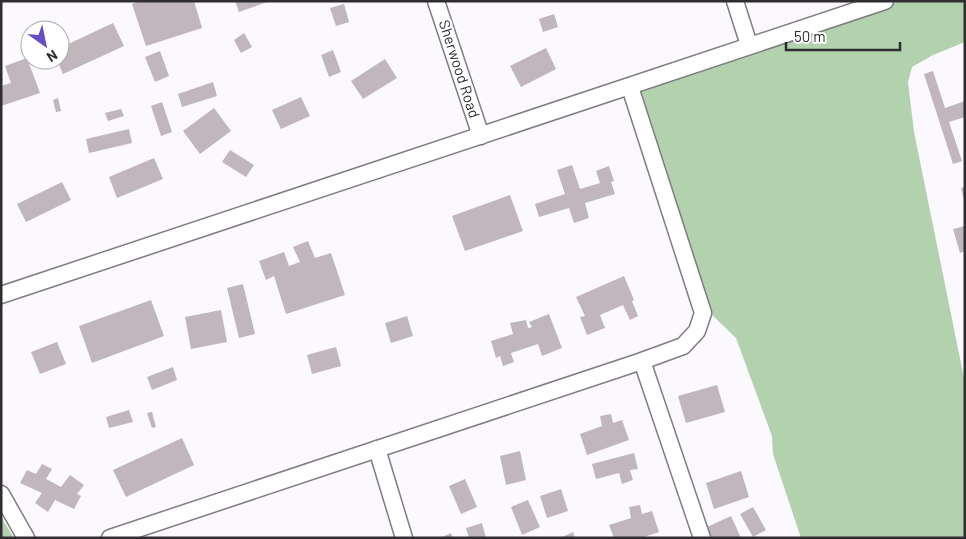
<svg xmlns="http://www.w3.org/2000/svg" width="966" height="539" font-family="Barlow,sans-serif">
  <rect width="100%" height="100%" fill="#fbf8fe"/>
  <g fill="#b1d2ac">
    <polygon points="900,1 965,1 965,42 933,55 912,67 908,82 914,132 965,383 965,538 801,538 773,454 772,436 736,338 707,310 638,90"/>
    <polygon points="1,517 14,538 1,538"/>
  </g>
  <g fill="#c0b6bb">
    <polygon points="140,1 194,1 202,28 146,46 132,4"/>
    <polygon points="235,1 267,1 267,2 239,12"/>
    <polygon points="344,4 349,22 336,26 330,8"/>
    <polygon points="554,14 558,27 543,32 539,19"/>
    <polygon points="113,23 124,46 63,74 57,60 60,60 60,48"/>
    <polygon points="244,33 252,47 241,53 234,40"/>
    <polygon points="546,48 556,69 521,87 510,66"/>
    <polygon points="333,50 341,72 329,77 321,55"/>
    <polygon points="160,51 169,76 155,82 145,57"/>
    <polygon points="27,58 40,93 1,106 1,86 11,83 5,66"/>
    <polygon points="385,59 397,78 363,99 351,81"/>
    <polygon points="933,71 945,108 965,101 965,117 949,122 962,161 953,164 924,74"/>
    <polygon points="213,82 217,96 182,107 178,94"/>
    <polygon points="301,97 310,116 281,129 272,110"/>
    <polygon points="58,98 61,111 56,112 53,100"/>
    <polygon points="162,102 172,132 161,136 151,106"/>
    <polygon points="214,108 231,131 200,154 183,131"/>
    <polygon points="121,109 124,116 108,121 105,113"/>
    <polygon points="129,129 132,143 89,153 86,139"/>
    <polygon points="230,150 254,165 246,177 222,162"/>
    <polygon points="154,158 163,179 117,198 109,177"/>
    <polygon points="572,165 580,189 600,183 596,171 609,166 614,181 611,182 615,194 585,203 589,218 574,223 569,208 539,217 535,204 565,194 557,170"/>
    <polygon points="62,182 71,200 26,222 17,204"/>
    <polygon points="965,187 965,200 964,200 961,188"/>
    <polygon points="510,195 523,231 465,251 452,216"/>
    <polygon points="965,226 965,251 960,253 953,229"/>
    <polygon points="308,241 315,258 331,253 345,295 286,314 274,276 266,280 259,261 284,252 289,266 300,262 293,247"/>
    <polygon points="624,276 634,300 632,301 638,316 630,320 623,305 600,315 605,328 587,335 580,317 585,316 576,297"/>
    <polygon points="243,284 255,334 239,338 227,288"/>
    <polygon points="151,300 164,336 92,363 79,326"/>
    <polygon points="221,310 227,342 191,349 185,317"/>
    <polygon points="549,314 562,348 542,356 538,344 511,353 514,362 503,366 500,356 496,358 491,341 513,334 510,323 526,320 528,328 532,327 529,322"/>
    <polygon points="407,316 413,336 391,343 385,323"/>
    <polygon points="57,342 66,364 40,374 31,352"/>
    <polygon points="336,347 341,366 312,374 307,355"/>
    <polygon points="173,367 177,380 152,390 147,377"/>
    <polygon points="717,385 725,412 686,423 678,396"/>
    <polygon points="129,410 133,422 109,428 106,417"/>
    <polygon points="152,412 156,427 152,428 147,413"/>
    <polygon points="611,414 613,423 622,420 629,440 587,455 580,434 602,426 600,416"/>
    <polygon points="182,438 194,465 126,497 113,470"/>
    <polygon points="520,451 526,480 506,485 500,456"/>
    <polygon points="634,453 638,469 630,470 633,480 622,484 619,473 596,479 592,464"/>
    <polygon points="42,464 52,469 46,479 61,487 70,475 84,485 77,494 81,496 74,509 55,500 48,512 35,503 42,493 20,483 27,470 36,474"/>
    <polygon points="741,471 749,497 714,509 706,483"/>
    <polygon points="465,479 477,507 461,514 449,486"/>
    <polygon points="561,489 568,511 547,518 540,496"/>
    <polygon points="528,500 540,527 522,535 511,507"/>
    <polygon points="640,505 642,514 652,511 659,532 641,538 614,538 609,525 631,518 629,507"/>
    <polygon points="753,507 766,530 753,537 740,514"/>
    <polygon points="731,516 741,538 712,538 707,527"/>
    <polygon points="482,523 486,538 469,538 466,528"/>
    <polygon points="573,532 575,538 560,538"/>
    <polygon points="451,533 453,538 440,538"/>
  </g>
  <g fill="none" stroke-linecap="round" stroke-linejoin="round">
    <g stroke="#807b84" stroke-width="19">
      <g id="minor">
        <polyline points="436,1 481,136"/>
        <polyline points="735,1 749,45"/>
        <polyline points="1,295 885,1"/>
        <polyline points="642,361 702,538"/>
        <polyline points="377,449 404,538"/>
        <polyline points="1,494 26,538"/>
        <polyline points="110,538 642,361 683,346 697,331 703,313 630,87"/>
      </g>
    </g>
    <use href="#minor" stroke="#fff" stroke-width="16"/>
  </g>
  <g text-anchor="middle" stroke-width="4.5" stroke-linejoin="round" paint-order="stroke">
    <g font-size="15" fill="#2f2d31" stroke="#fff">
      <text transform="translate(459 69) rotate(72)" y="5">Sherwood Road</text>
    </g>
  </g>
  <rect width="966" height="539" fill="none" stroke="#2f2d31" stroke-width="5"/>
  <g transform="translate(45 45) rotate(147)"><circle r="24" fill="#ffffff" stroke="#acabad"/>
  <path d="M0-4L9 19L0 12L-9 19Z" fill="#6250c9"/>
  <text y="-8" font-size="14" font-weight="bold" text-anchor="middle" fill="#2f2d31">N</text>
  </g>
  <path d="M786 42v8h114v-8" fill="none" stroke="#2f2d31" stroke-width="2.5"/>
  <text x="794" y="42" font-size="15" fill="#2f2d31" stroke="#ffffff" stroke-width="4" paint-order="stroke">50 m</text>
</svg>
